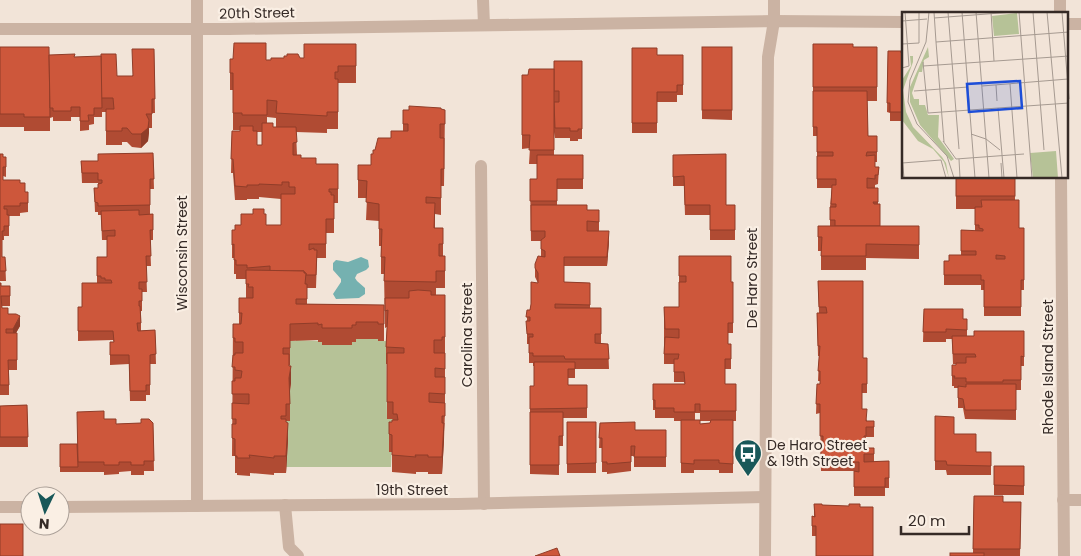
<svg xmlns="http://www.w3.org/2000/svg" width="1081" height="556" font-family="Poppins,sans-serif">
  <rect width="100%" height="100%" fill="#f2e4d8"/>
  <polygon fill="#b6c297" points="356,339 378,339 378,341 386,341 387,419 393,419 391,467 286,467 288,440 286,439 286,421 290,421 289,395 291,383 283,365 290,364 290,341 296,341 296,340 352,342"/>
  <polygon fill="#75b1b0" points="361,257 368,260 369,267 366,270 357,274 355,278 357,281 365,288 365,294 359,298 336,299 333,294 341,282 341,279 333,270 333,263 336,260 348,262"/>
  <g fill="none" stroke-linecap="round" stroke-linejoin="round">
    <polyline stroke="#cbb3a3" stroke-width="12" points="285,505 289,547 298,556"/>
    <g stroke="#cbb3a3" stroke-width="12">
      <polyline points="197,0 197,506"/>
      <polyline points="483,0 484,25"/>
      <polyline points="1060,0 1060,14"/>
      <polyline points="1067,24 1081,24"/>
      <polyline points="0,29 229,29 774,21 904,22"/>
      <polyline points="481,166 484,504"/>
      <polyline points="1061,178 1064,556"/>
      <polyline points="1063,500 1081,500"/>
      <polyline points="0,507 30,507"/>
      <polyline points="60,507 458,504 765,497"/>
      <polyline points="765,556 768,57 774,21 774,0"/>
    </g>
  </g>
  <g fill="#b04b33" fill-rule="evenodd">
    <path d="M356 44V83H338V129H327V133L296 132 297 155 301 158 316 164H338V203H334V233H326V258H317L316 288H307V304L384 305V341H378V339H356V342H352V345H322V342H318V340L290 341V365H289L291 383 290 391V421H286L288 440 286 473H274V475L250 473V476L237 475V473H235V456H232L233 324H239V298H246V279H236V274H234V258H232V230H235L241 225 264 214 266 225H281V199L259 197V199H247V200H235L233 173H231L232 131H240V130H233V90H230V59L266 60 304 58ZM267 117 276 118V127H273L267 123ZM257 132H262V145H257Z"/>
    <polygon points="813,44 853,47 877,47 877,101 867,101 868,136 877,136 877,162 875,162 875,167 879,167 878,184 875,185 875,188 878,188 878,204 880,226 919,226 919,259 866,258 866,270 821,270 821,251 818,251 818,226 830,226 830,207 832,188 817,188 817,136 813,136"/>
    <polygon points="0,47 49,55 75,57 117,76 132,76 154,49 155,113 152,113 152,128 149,128 148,141 141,148 132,147 127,142 122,142 122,145 106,145 106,112 102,112 102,117 94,117 94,124 89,125 89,130 80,131 80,117 71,117 71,121 53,121 53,117 50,118 50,131 24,131 24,127 0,127"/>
    <polygon points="702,47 732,47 732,120 702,119"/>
    <polygon points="632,48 657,55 683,55 683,95 677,95 677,102 657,102 657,133 632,133"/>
    <polygon points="888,51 904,54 904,121 890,121 890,113 887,112"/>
    <polygon points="582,61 582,139 578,139 578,141 570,141 570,138 555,138 554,132 554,155 583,155 583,189 557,189 557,205 587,210 599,210 599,231 609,241 607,266 564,266 564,282 590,283 590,308 601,308 601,344 608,344 609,369 575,369 575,378 568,378 568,385 587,385 587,418 563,418 563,446 559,446 559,475 530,474 530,386 534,386 534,366 533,366 533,363 529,363 529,344 527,344 527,310 530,310 538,283 535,277 535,264 541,256 541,241 531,241 530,179 537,179 537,164 529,164 530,148 522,149 522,75 528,75 554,69"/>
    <polygon points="403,110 445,110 444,186 441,186 441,215 435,214 435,228 443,228 443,256 445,256 445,288 436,288 436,295 445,295 445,411 444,440 442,474 428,474 428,472 416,472 416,474 392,472 392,452 389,452 389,422 392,422 393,419 387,419 387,364 386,364 386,347 387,327 385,328 384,274 381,274 381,246 379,246 379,221 366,220 367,198 358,198 358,165 371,165 373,154 375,150 403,131"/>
    <polygon points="153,153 154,189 150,189 150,214 153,214 153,240 150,240 151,266 146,266 147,292 142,292 142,311 141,311 141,331 155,330 156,364 150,364 150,395 146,395 146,401 130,401 129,364 110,365 110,342 114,342 113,340 78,341 78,307 82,307 97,283 97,257 107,257 107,240 102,240 101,215 98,215 98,212 95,212 94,188 98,188 98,183 82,183 81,161 98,161"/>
    <polygon points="0,154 3,157 6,157 6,177 3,176 3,180 20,183 25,192 28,192 28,212 20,213 20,216 9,216 9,236 4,236 4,240 2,240 2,257 5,257 6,281 0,281"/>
    <polygon points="673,155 726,205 735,205 735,240 710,240 710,215 685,215 684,186 673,186"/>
    <polygon points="956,178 1015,178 1015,200 1019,228 1024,228 1024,290 1021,290 1021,316 984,316 984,290 981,290 981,285 944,285 944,261 949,261 961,255 961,230 975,231 975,209 956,209"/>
    <path d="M679 256 731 282H733V333H728V344H731V369H725V384H736V421H733V473H719V470H694V473H681V421H674V418H655V410H653V384H685L684 382H674V364H664V307H679ZM695 413H700V420H695ZM700 421H710V423L700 424Z"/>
    <polygon points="818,281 863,358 867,358 867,393 862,393 862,409 867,421 874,427 874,437 866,437 866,446 864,446 864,448 874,448 874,462 889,461 889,488 885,488 885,496 854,496 854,471 859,471 821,471 820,413 816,414 817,384 820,384 820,381 818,381 819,356 818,356 817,313 819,313"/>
    <polygon points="0,283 1,286 10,286 10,306 2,306 2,308 20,326 16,333 17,333 17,370 9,370 9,395 0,395"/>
    <polygon points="924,309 963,319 967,319 967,336 974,336 1024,331 1024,366 1021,366 1021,390 1016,390 1016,420 965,419 963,408 958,408 958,388 954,388 954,386 952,386 952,376 956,365 956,364 953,364 952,339 946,339 946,342 923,342"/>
    <polygon points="27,405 28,447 0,447 0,406"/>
    <polygon points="935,416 954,434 976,452 991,452 991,475 947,475 946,470 935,470"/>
    <polygon points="104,419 116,424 153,423 154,471 144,471 144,475 131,475 131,471 119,472 119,474 104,475 104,472 60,472 60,444 77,444"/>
    <rect x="567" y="422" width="29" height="51"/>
    <polygon points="600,423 635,430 666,430 666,467 634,467 634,456 631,456 631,471 607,474 607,472 602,472 602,448 599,448"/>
    <rect x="994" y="466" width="30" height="29"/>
    <polygon points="974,496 1003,502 1021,502 1020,556 950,556 973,553"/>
    <polygon points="814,504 822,505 860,507 816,536 812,536 812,516 814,517"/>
  </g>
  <g fill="#903d29">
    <polygon points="149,120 149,133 148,141 141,148 141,134"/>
    <polygon points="609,231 609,241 607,266 607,257"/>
    <polygon points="20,316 20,326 13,338 13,329"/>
    <polygon points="291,366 291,383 289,395 289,378"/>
    <polygon points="288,423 288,440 286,473 286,456"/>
    <polygon points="444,423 444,440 442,474 442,457"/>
  </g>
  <g fill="#cd573b" stroke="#903d29" fill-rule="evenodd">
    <polygon points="234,43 266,43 266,60 271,60 271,58 284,58 284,56 287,56 287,54 298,54 300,58 304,58 304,44 356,44 356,66 338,66 338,72 335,72 335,79 338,79 338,112 327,112 327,116 276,113 277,101 267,100 267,115 242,115 242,113 233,113 233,73 230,73 230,59 233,59"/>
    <polygon points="813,44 853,44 853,47 877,47 877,87 813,87"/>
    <polygon points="0,47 49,47 50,117 24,117 24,114 0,114"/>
    <rect x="702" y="47" width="30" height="63"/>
    <polygon points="632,48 657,48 657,55 683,55 683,85 677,85 677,92 657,92 657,123 632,123"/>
    <polygon points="132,49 154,49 155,99 152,99 152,114 146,114 149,120 148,128 141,134 132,134 127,128 122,128 122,131 106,131 106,109 114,109 113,98 101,98 101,54 116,54 117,76 133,76"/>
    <polygon points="888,51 901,51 901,53 904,54 904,112 890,112 890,103 887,103"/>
    <polygon points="75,54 74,57 101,56 102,108 94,108 94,115 88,115 89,121 80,121 80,107 71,107 71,111 53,111 53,108 50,108 49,55"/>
    <polygon points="554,61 582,61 582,129 578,129 578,131 570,131 570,128 555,128 554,102 559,102 559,91 554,91"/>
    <polygon points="529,69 554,69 554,150 529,150 530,135 522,135 522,75 528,75"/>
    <polygon points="813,91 867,91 868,136 877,136 877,152 867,152 866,156 875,155 875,167 879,167 878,175 875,175 875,179 867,178 867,188 878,188 878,202 873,202 874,204 880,204 880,226 835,226 835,220 830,220 830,207 836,207 836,204 831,204 832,185 836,185 836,179 817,179 817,156 833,156 833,152 817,152 817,127 813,127"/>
    <polygon points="409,106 441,108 441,109 445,110 445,124 440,124 440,138 444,138 444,169 441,169 441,198 426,197 426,203 435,203 434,228 443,228 443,244 439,244 439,256 445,256 445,271 436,271 436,282 384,281 385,257 381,257 382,229 379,229 379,204 366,202 367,181 358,180 358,165 371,165 371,154 373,154 373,150 375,150 378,138 391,138 391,131 408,131 408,124 403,124 403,110 409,110"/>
    <polygon points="262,123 273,123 273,127 296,127 297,142 293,143 293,155 301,155 301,158 316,158 316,164 338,164 338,189 329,189 329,192 331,192 331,195 334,195 334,219 326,219 326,244 309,244 309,250 314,248 314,250 317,250 316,275 306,275 306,273 304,273 304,271 270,271 270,266 247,268 247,265 236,265 236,260 234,260 234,244 232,245 232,230 235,230 235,225 241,225 241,214 253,214 253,209 264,209 264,214 266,214 266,225 281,225 281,194 295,194 295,187 289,187 289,182 282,182 282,185 259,184 259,185 247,185 247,187 235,186 233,159 231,159 232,131 240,131 240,126 253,126 253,131 257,131 257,145 262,145"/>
    <polygon points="153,153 154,179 150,179 150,205 98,206 98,203 95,202 94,188 98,188 98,184 102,183 102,180 98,180 98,173 82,173 81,161 98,161 98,154"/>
    <polygon points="0,154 3,154 3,157 6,157 6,167 3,167 3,180 20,180 20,183 25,183 25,192 28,192 28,203 20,203 20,206 4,206 4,209 7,209 7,215 9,215 9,226 4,226 4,231 2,231 2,257 5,257 6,271 0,271"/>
    <polygon points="726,154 726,205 735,205 735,230 710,230 710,205 685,205 684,176 673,177 673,155"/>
    <polygon points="537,155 583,155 583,179 557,179 557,201 530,201 530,179 537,179"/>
    <rect x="956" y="178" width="59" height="18"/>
    <path d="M981 200H1019V228H1024V280H1021V307H984V280H981V275H944V261H949V255H976V251H961V230L983 231V229L979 228V225H975V207H982ZM996 255 1005 256V259H996Z"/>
    <polygon points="531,205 587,205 587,210 599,210 599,222 587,221 587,231 609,231 607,257 564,257 564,282 590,283 590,305 555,304 555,308 601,308 601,334 595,334 595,343 608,344 609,359 565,359 564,356 533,356 533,353 529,353 529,337 533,337 533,334 527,334 526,321 530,321 530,317 526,317 527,310 530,310 531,304 531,282 538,283 538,273 535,268 535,264 538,256 545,257 545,251 541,249 541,240 545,237 545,231 531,231"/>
    <polygon points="139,210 139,215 153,214 153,230 150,230 151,256 146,256 147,282 139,282 139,289 142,289 142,301 139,301 139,306 140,306 141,323 137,323 138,331 155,330 156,354 150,355 150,385 146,385 146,391 130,391 129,355 110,355 110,342 114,342 113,331 78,331 78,307 82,307 82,283 112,283 111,280 105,280 105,278 101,278 101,276 97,276 97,257 107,257 107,236 115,236 115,230 102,231 101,211"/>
    <polygon points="818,226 919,226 919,245 866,244 866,256 821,256 822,237 818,237"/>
    <polygon points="679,256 731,256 731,282 733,282 733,323 728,323 728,344 731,344 731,359 725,359 725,384 736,384 736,411 700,411 700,404 695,404 695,412 674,412 674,408 655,408 655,400 653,400 653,384 685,384 684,372 674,372 674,359 678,359 679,354 664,354 665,337 679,338 679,329 665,329 664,307 679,307 679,282 686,282 686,276 679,276"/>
    <polygon points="246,270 304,271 304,273 306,273 305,284 307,284 307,299 296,299 296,304 384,305 384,324 378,324 378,322 356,322 356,325 352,325 352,328 322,328 322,324 318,325 318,323 290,324 290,348 283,348 283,354 289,354 289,366 291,366 289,378 290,404 286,404 286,416 281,416 281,419 286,419 286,422 288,423 286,456 274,456 274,458 249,455 250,458 237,458 237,456 235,456 235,439 232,438 232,424 236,424 236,419 232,419 232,403 249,404 249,394 232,394 232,381 235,381 235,378 241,378 242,371 235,370 235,367 232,367 233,355 235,355 235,353 243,353 243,342 235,342 235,338 233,338 233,324 241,324 242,313 239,313 239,298 253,298 253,287 248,287 249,284 246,284"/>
    <polygon points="818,281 863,281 863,358 867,358 867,384 862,384 862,409 867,409 866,421 874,421 874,427 866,427 866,436 864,436 864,448 874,448 874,454 864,454 864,462 889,461 889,478 885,478 885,487 854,487 854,471 859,472 859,462 821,462 821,445 823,445 823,436 820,436 820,404 816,404 817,384 820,384 820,371 818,371 820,346 818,346 817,313 827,313 826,307 819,307"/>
    <polygon points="0,283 1,283 1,286 10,286 10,296 1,296 2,308 8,308 8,314 16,314 20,316 13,329 6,329 6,333 17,333 17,360 8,360 9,385 0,385"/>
    <polygon points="418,290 431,291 431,295 445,295 445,337 442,337 442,340 434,340 434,353 445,353 445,369 435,368 435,377 445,377 445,394 429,393 429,402 445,403 445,416 442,416 442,423 444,423 442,457 428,457 428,455 415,455 416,457 392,455 392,435 389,434 389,422 392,422 392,420 398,420 397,414 393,414 393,402 387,402 387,353 404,353 404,348 386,347 388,310 385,311 385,298 409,298 409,291"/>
    <polygon points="924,309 963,309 963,319 967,319 967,330 946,329 946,332 923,332"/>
    <polygon points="974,331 1024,331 1024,357 1021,356 1021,380 1003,380 1003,382 966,382 966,378 954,378 955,376 952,376 952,365 956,365 956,363 966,363 966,357 976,357 975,354 953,354 952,336 974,336"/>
    <polygon points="534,362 575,362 575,369 568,369 568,385 587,385 587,408 530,409 530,386 534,386"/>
    <polygon points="966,384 1016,384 1016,410 965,410 963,399 958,398 958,386 966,387"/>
    <polygon points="27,405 28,437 0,437 0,406"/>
    <polygon points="104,411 104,419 116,419 116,424 141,423 141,419 149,419 153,423 154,461 144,461 144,465 131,465 131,462 119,462 119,465 104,465 104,462 78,462 77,412"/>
    <polygon points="530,412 563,412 563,436 559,436 559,465 530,465"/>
    <polygon points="935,416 954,417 954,434 976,434 976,452 991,452 991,466 947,465 946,461 935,461"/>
    <polygon points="681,420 700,420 700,424 710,423 711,420 733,420 733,464 719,463 719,460 694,460 694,464 681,463"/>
    <polygon points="567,422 596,422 596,463 567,464"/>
    <polygon points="635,422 635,430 666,430 666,457 634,457 635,446 631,446 631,462 607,464 607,462 602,462 602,438 599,438 600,423"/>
    <polygon points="60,444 77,444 78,467 60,467"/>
    <polygon points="994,466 1024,466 1024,486 994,485"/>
    <polygon points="974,496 1003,496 1003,502 1021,502 1020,549 973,549"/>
    <polygon points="814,504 822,504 822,505 849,506 849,504 860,504 860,507 873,507 873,556 816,556 816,526 812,526 812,516 815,517"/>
    <rect x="0" y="524" width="23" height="32"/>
    <polygon points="557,548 560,556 535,556"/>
    <rect x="950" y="553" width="34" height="3"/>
  </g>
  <defs>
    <g id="bus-pin" transform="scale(1.4375)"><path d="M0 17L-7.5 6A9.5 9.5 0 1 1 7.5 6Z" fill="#195859" stroke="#faefe4"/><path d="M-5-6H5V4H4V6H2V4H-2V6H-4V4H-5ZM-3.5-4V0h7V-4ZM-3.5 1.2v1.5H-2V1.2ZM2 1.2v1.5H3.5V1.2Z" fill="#fff"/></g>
  </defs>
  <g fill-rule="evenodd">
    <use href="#bus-pin" x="748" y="453"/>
  </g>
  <g text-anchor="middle" stroke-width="4.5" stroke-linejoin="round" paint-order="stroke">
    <g font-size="14" fill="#352a26" stroke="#faefe4">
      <text transform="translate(257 13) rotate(-1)" y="5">20th Street</text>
      <text transform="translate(182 253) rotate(-90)" y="5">Wisconsin Street</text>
      <text transform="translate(752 278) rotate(-90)" y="5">De Haro Street</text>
      <text transform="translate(467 335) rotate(-90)" y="5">Carolina Street</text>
      <text transform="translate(1048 367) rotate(-90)" y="5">Rhode Island Street</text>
      <text x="412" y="495">19th Street</text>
    </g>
    <g font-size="14" fill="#352a26" stroke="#faefe4" text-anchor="start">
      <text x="767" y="450">De Haro Street<tspan x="767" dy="16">&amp; 19th Street</tspan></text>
    </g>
  </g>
  <g transform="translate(902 12)">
    <rect width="166" height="166" fill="#f2e4d8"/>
    <path d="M115 1 117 22 92 24 90 4ZM26 35 27 45 22 48 20 60H17L10 81 12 87H17V93H23L26 103H37L36 125 52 147 49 149 18 113 8 90V75ZM8 44H11V50L1 78 4 100 11 115 40 145 44 151 47 166 42 150 31 137 16 129 0 108V68L9 54ZM154 139 156 166H131L128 141Z" fill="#b6c297"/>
    <path fill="none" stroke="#a69a91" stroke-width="1" d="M27 0 24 30 8 68 6 90 15 112 45 144 52 166M32 0 34 30M46 0 57 137M60 0 73 166M74 0 87 166M89 0 92 49M117 0 130 166M131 0 142 138M145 0 160 166M160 0 167 87M32 6 111 0M0 9 25 7M0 32 17 31V0M21 50 26 101 167 91M21 54 167 44M0 56 7 54 3 0M108 72 115 166M94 73 95 89M80 74 166 67M12 79 66 75M96 96 102 166M69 122 84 127 98 138M41 129 54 147 122 142M42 130 34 30 167 20M0 144 2 166M57 147 58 166M0 151 39 148 44 166M99 151 100 166"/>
    <path fill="#1d4ed8" fill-opacity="0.15" stroke="#1d4ed8" stroke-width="2.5" d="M118 69 120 96 67 100 65 72Z"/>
    <rect width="166" height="166" fill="none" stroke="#352a26" stroke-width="2.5"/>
  </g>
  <g transform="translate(45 511) rotate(184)"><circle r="24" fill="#faefe4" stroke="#aba098"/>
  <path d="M0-4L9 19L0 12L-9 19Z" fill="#195859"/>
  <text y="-8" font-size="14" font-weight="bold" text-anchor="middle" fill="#352a26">N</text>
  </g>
  <path d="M901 526v8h68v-8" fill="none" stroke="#352a26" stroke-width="2.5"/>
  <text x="908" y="526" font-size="15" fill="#352a26" stroke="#faefe4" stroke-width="4" paint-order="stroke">20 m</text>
</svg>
